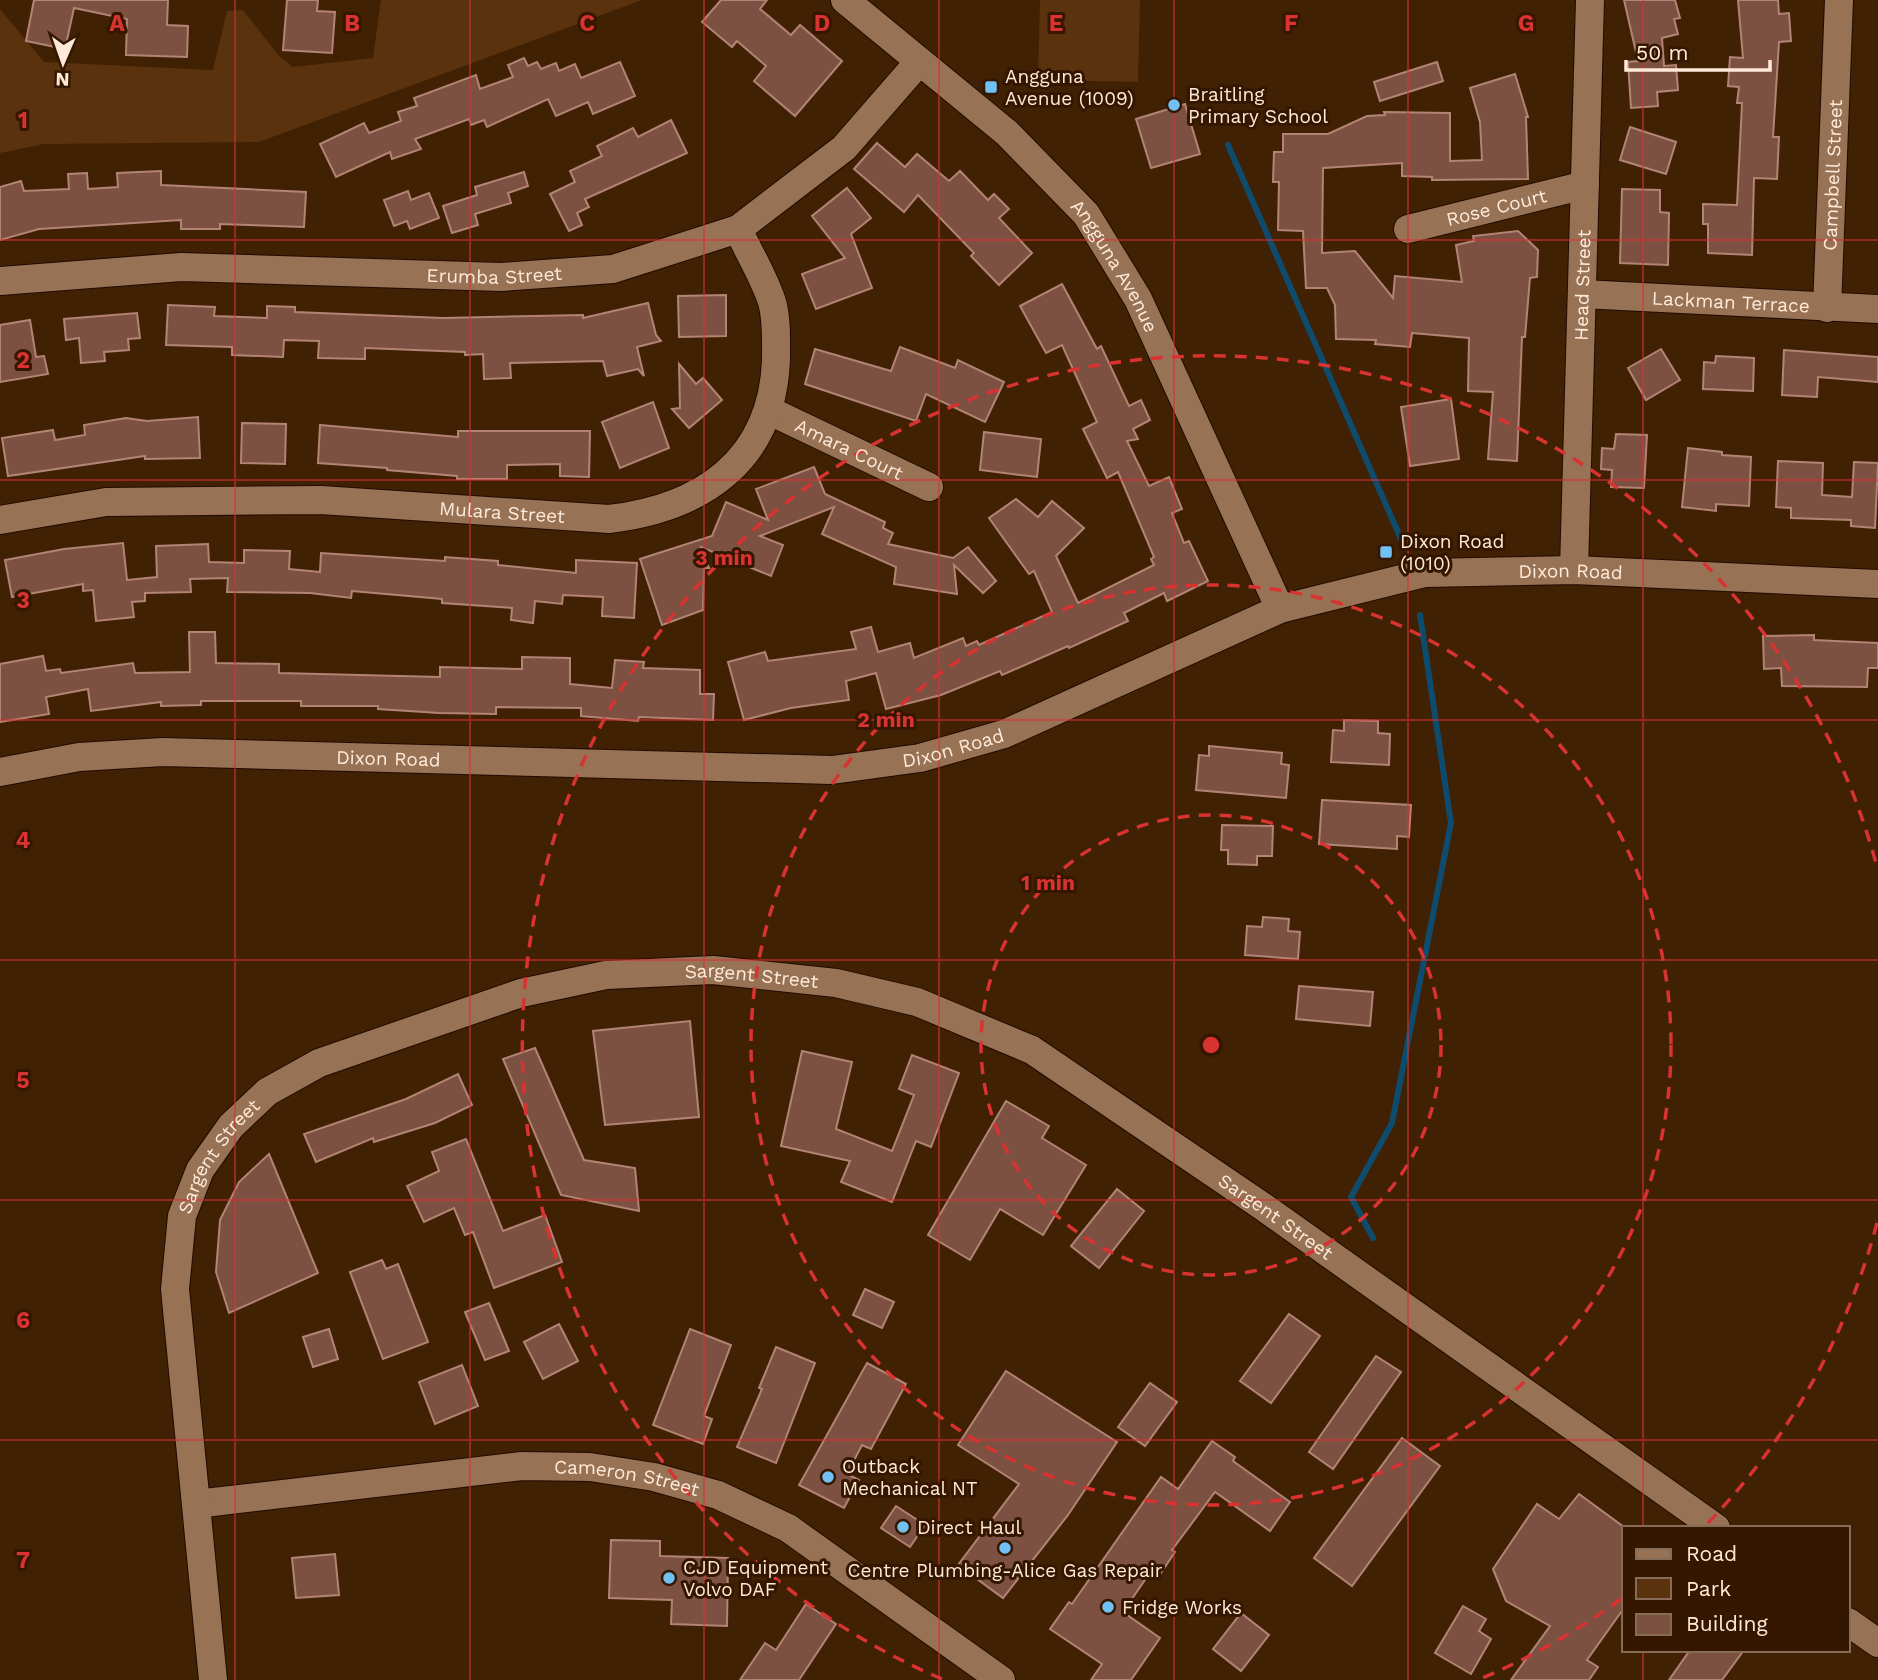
<svg xmlns="http://www.w3.org/2000/svg" width="1878" height="1680" font-family="'Work Sans',sans-serif">
  <rect width="100%" height="100%" fill="#402103"/>
  <g fill="#5a320d">
    <polygon points="381,0 642,0 259,142 44,144 0,153 0,9 44,62 213,70 227,11 243,10 279,56 293,67 373,58"/>
    <polygon points="1040,0 1140,0 1138,82 1038,80"/>
  </g>
  <g fill="none" stroke-linecap="round" stroke-linejoin="round">
    <g stroke="#0f4b6c" stroke-width="6">
      <polyline points="1228,145 1401,539"/>
      <polyline points="1373,1238 1351,1197 1392,1123 1451,823 1420,615"/>
    </g>
  </g>
  <g fill="#7c5142" stroke="#b38475" stroke-width="2">
    <polygon points="34,0 168,0 167,25 188,26 187,57 126,55 127,19 74,8 65,49 26,41"/>
    <polygon points="287,0 318,0 317,11 335,12 332,53 283,50"/>
    <polygon points="721,0 767,0 760,9 791,35 800,25 842,61 795,116 754,81 766,66 737,41 732,47 702,22"/>
    <polygon points="1624,0 1675,0 1680,18 1674,19 1678,34 1662,38 1664,66 1676,65 1678,90 1657,92 1658,106 1631,108 1628,62 1638,61"/>
    <polygon points="1738,0 1778,0 1779,14 1789,13 1791,41 1779,42 1773,137 1779,137 1777,179 1754,178 1752,255 1708,253 1708,224 1703,224 1703,204 1737,205 1742,103 1737,103 1739,87 1728,86 1730,57 1743,58"/>
    <polygon points="524,58 528,66 537,62 541,69 556,63 559,71 575,64 581,78 620,62 635,96 593,114 588,102 556,116 548,99 487,127 484,120 471,125 469,119 415,139 421,149 392,159 390,152 336,177 320,144 364,123 369,133 401,121 398,112 417,106 414,98 476,75 480,89 513,77 508,65"/>
    <polygon points="1437,62 1443,81 1380,101 1374,82"/>
    <polygon points="1515,74 1528,117 1526,117 1528,179 1432,180 1432,177 1402,176 1402,163 1323,168 1322,253 1355,251 1393,298 1395,276 1462,282 1456,245 1474,241 1473,236 1518,231 1538,250 1537,277 1530,278 1525,337 1522,337 1517,461 1488,459 1493,392 1468,391 1469,338 1412,333 1410,347 1375,344 1376,340 1336,339 1335,305 1327,288 1306,288 1303,231 1278,230 1279,182 1273,182 1274,152 1283,152 1283,134 1328,134 1367,116 1385,115 1384,112 1450,113 1450,161 1482,160 1480,122 1470,88"/>
    <polygon points="1185,104 1200,154 1151,168 1136,119"/>
    <polygon points="671,120 687,153 585,199 589,207 577,213 582,225 569,231 550,194 575,182 570,171 602,156 597,146 633,128 638,137"/>
    <polygon points="1630,127 1676,142 1666,174 1620,160"/>
    <polygon points="877,143 905,167 917,154 949,181 960,171 988,200 994,194 1009,209 999,218 1032,253 999,285 971,256 974,253 918,195 904,212 854,169"/>
    <polygon points="161,171 161,185 306,192 304,227 220,224 220,229 181,229 181,220 39,229 0,240 0,187 21,181 24,191 69,189 68,174 87,173 88,189 118,187 117,173"/>
    <polygon points="524,172 528,186 508,193 511,203 475,214 478,225 452,233 443,206 477,195 475,187"/>
    <polygon points="847,188 871,218 851,234 872,288 816,309 802,274 845,258 812,216"/>
    <polygon points="1622,189 1660,190 1660,212 1669,213 1668,265 1620,263"/>
    <polygon points="408,191 411,200 429,193 439,218 410,229 407,221 394,226 384,200"/>
    <polygon points="1062,284 1097,349 1101,346 1129,406 1141,400 1150,420 1133,429 1138,439 1127,441 1149,486 1169,477 1182,509 1172,513 1184,543 1189,541 1208,581 1167,601 1164,593 1124,613 1128,621 1069,648 1068,646 1002,675 1000,671 941,695 886,709 876,673 846,681 849,700 791,708 744,720 728,662 765,652 768,661 856,649 851,632 871,627 878,652 910,643 914,658 963,638 966,646 977,641 979,645 1052,612 1034,571 1029,574 989,518 1016,499 1038,517 1052,501 1084,528 1056,556 1078,603 1154,565 1151,559 1154,557 1118,472 1107,478 1083,429 1097,422 1062,345 1046,353 1020,306"/>
    <polygon points="726,295 726,336 679,337 678,296"/>
    <polygon points="648,303 656,335 661,341 637,347 644,376 638,369 607,376 603,361 510,363 511,378 484,379 483,354 465,355 465,352 365,348 365,359 318,358 319,341 284,340 283,357 232,355 232,347 166,345 168,305 215,307 214,316 267,318 267,306 295,307 295,312 443,318 583,315 583,318"/>
    <polygon points="137,313 140,338 128,339 129,350 104,352 105,361 81,363 79,338 66,340 64,319"/>
    <polygon points="30,320 36,357 44,356 48,374 0,382 0,325"/>
    <polygon points="900,347 955,368 958,360 1004,382 985,422 926,394 916,421 805,384 815,349 891,371"/>
    <polygon points="1661,349 1680,380 1646,400 1628,368"/>
    <polygon points="1784,350 1878,357 1878,382 1818,377 1817,397 1782,395"/>
    <polygon points="1716,356 1754,358 1753,391 1703,389 1704,362 1715,363"/>
    <polygon points="679,364 696,384 703,378 722,400 689,428 672,409 680,408"/>
    <polygon points="1451,399 1459,459 1410,466 1401,407"/>
    <polygon points="653,402 669,448 620,468 602,422"/>
    <polygon points="198,417 200,458 145,459 145,456 8,476 2,438 53,430 55,440 85,435 84,425 126,418 147,421"/>
    <polygon points="242,423 286,424 285,464 241,463"/>
    <polygon points="320,425 458,437 458,431 590,431 589,477 560,476 560,464 507,465 507,479 457,479 457,476 387,470 387,468 318,463"/>
    <polygon points="984,432 1041,439 1037,477 980,470"/>
    <polygon points="1616,434 1647,435 1644,488 1611,487 1612,470 1601,469 1602,448 1614,449"/>
    <polygon points="1688,448 1722,452 1722,455 1751,457 1749,506 1716,504 1716,511 1682,507"/>
    <polygon points="1778,461 1823,463 1822,495 1852,497 1854,462 1878,463 1875,528 1851,526 1851,520 1791,518 1791,508 1776,507"/>
    <polygon points="814,467 825,494 885,522 883,528 893,533 888,544 953,558 968,547 996,581 983,593 954,565 957,594 894,584 896,567 822,534 834,507 760,536 783,545 771,576 701,547 709,568 704,568 703,610 662,625 640,559 712,536 726,502 768,520 756,489"/>
    <polygon points="123,543 127,580 157,577 156,546 208,544 209,562 244,563 244,550 290,551 289,569 320,572 321,553 445,561 445,557 498,561 498,565 576,573 576,560 637,563 634,618 602,616 603,597 563,595 562,604 535,601 533,623 511,620 512,608 442,603 442,599 352,591 351,598 310,593 227,592 228,578 190,579 191,592 145,593 145,601 132,602 134,617 96,621 93,590 83,591 83,584 12,597 5,560 64,549"/>
    <polygon points="189,632 215,632 216,663 279,664 279,673 440,677 440,667 522,669 522,657 570,658 570,684 612,688 615,660 644,662 643,668 700,670 700,694 714,694 713,720 639,717 638,721 581,716 581,708 496,707 496,714 439,713 378,709 378,706 301,706 301,701 201,701 201,705 161,706 161,702 91,711 88,689 46,697 49,714 0,722 0,664 43,656 46,671 60,669 61,673 133,663 135,673 190,672"/>
    <polygon points="1814,635 1814,640 1878,643 1878,668 1868,668 1867,687 1782,686 1781,668 1764,669 1763,636"/>
    <polygon points="1344,720 1378,721 1378,733 1390,734 1389,765 1331,762 1333,730 1344,731"/>
    <polygon points="1209,746 1282,753 1281,764 1289,765 1286,798 1196,790 1199,755 1209,756"/>
    <polygon points="1322,800 1411,805 1409,837 1397,836 1397,849 1319,844"/>
    <polygon points="1222,825 1273,826 1272,856 1257,856 1257,865 1228,864 1228,850 1221,850"/>
    <polygon points="1263,917 1289,919 1288,931 1300,932 1298,959 1245,955 1247,926 1262,927"/>
    <polygon points="1299,986 1373,992 1370,1026 1296,1019"/>
    <polygon points="690,1021 699,1117 605,1125 593,1031"/>
    <polygon points="535,1048 584,1160 635,1168 639,1211 561,1195 503,1059"/>
    <polygon points="802,1051 852,1062 836,1129 892,1151 914,1095 899,1089 912,1055 959,1073 931,1147 916,1141 892,1202 841,1182 850,1161 781,1146"/>
    <polygon points="458,1074 472,1105 435,1123 374,1142 373,1138 316,1162 304,1134 406,1099"/>
    <polygon points="1006,1101 1049,1126 1042,1138 1086,1165 1043,1235 1000,1209 970,1260 928,1235"/>
    <polygon points="466,1139 503,1231 545,1215 562,1262 494,1288 473,1232 465,1235 454,1208 424,1222 407,1186 439,1171 432,1152"/>
    <polygon points="269,1154 318,1273 229,1313 216,1272 220,1220 239,1182"/>
    <polygon points="1117,1189 1144,1211 1099,1268 1071,1246"/>
    <polygon points="382,1260 386,1269 398,1264 428,1342 383,1359 350,1272"/>
    <polygon points="865,1289 894,1302 882,1328 853,1315"/>
    <polygon points="489,1303 509,1351 485,1360 465,1312"/>
    <polygon points="1289,1314 1320,1336 1271,1403 1240,1381"/>
    <polygon points="559,1324 578,1361 543,1379 524,1342"/>
    <polygon points="329,1329 338,1359 313,1367 303,1337"/>
    <polygon points="690,1329 731,1345 704,1416 712,1419 703,1444 653,1425"/>
    <polygon points="776,1347 815,1363 776,1463 737,1447 762,1389 759,1388"/>
    <polygon points="1376,1356 1401,1372 1333,1469 1309,1452"/>
    <polygon points="867,1363 906,1384 871,1449 862,1445 847,1474 859,1480 844,1508 799,1485"/>
    <polygon points="462,1365 478,1406 435,1424 419,1382"/>
    <polygon points="1006,1371 1117,1442 1068,1515 1003,1598 958,1565 1019,1484 958,1445"/>
    <polygon points="1150,1383 1177,1402 1145,1446 1118,1427"/>
    <polygon points="1402,1438 1440,1466 1352,1586 1314,1558"/>
    <polygon points="1212,1441 1235,1457 1233,1461 1290,1502 1270,1531 1215,1492 1172,1550 1175,1552 1157,1579 1149,1574 1123,1612 1160,1638 1131,1680 1091,1680 1102,1664 1050,1629 1069,1602 1072,1604 1161,1477 1178,1489"/>
    <polygon points="1579,1494 1624,1527 1624,1608 1587,1660 1598,1667 1589,1680 1511,1680 1550,1626 1506,1601 1493,1569 1537,1504 1559,1519"/>
    <polygon points="896,1506 925,1525 910,1547 881,1528"/>
    <polygon points="611,1540 660,1541 660,1556 728,1558 727,1626 671,1624 672,1600 609,1598"/>
    <polygon points="335,1554 339,1595 296,1598 292,1558"/>
    <polygon points="806,1604 836,1624 799,1680 740,1680 765,1643 776,1650"/>
    <polygon points="1463,1606 1486,1619 1479,1631 1491,1639 1471,1674 1435,1653"/>
    <polygon points="1241,1613 1269,1635 1241,1671 1213,1649"/>
    <polygon points="1690,1650 1744,1650 1722,1680 1669,1680"/>
  </g>
  <g fill="none" stroke-linecap="round" stroke-linejoin="round">
    <g stroke="#220b00" stroke-width="30">
      <g id="minor">
        <path id="s1" d="M845 0 1007 133 1086 214 1138 299 1280 609"/>
        <path id="s2" d="M1408 229 1585 185"/>
        <path id="s3" d="M0 281 181 267 501 277 613 269 738 229 844 148 918 63"/>
        <path id="s4" d="M1582 294 1878 309"/>
        <path id="s5" d="M1827 308 1839 0"/>
        <path id="s6" d="M770 411 929 487"/>
        <path id="s7" d="M0 520 106 502 321 500 609 519C702 508 772 461 776 360 776 343 777 318 772 302 764 277 749 253 738 229"/>
        <path id="s8" d="M1574 570 1590 0"/>
        <path id="s9" d="M0 772 79 757 163 752 832 770 920 758 1004 734 1280 609 1425 573 1574 570 1878 584"/>
        <path id="s10" d="M196 1504 522 1466 590 1467 654 1477 718 1495 788 1528 1001 1680"/>
        <polyline points="1848,1622 1878,1643"/>
        <path id="s11" d="M213 1680 175 1289 182 1216 200 1170 231 1126 267 1092 319 1063 521 993 606 975 713 970 836 983 917 1002 1032 1050 1262 1206 1716 1528"/>
      </g>
    </g>
    <use href="#minor" stroke="#977255" stroke-width="28"/>
  </g>
  <path fill="none" stroke="#d83231" stroke-width="2" stroke-opacity="0.55" d="M235 0V1680M470 0V1680M704 0V1680M939 0V1680M1174 0V1680M1408 0V1680M1643 0V1528M0 240H1878M0 480H1878M0 720H1878M0 960H1878M0 1200H1878M0 1440H1878M1643 1650V1680"/>
  <g fill="none" stroke="#d83231" stroke-width="3.5" stroke-dasharray="12 9">
    <circle cx="1211" cy="1045" r="230"/>
    <circle cx="1211" cy="1045" r="460"/>
    <path d="M1877 1223A689 689 0 0 1 1707 1524M1621 1599A689 689 0 0 1 1480 1679M942 1679A689 689 0 1 1 1877 867"/>
  </g>
  <g fill="#72c1f5" stroke="#351700" stroke-width="2.5">
    <rect x="984" y="80" width="14" height="14" rx="3.5"/>
    <circle cx="1174" cy="105" r="7"/>
    <rect x="1379" y="545" width="14" height="14" rx="3.5"/>
    <circle cx="828" cy="1477" r="7"/>
    <circle cx="903" cy="1527" r="7"/>
    <circle cx="1005" cy="1548" r="7"/>
    <circle cx="669" cy="1578" r="7"/>
    <circle cx="1108" cy="1607" r="7"/>
  </g>
  <g text-anchor="middle" stroke-width="6" stroke-linejoin="round" paint-order="stroke">
    <g font-size="19" fill="#ffeada" stroke="#351700" text-anchor="start">
      <text x="1005" y="83">Angguna<tspan x="1005" dy="22">Avenue (1009)</tspan></text>
      <text x="1188" y="101">Braitling<tspan x="1188" dy="22">Primary School</tspan></text>
      <text x="1400" y="548">Dixon Road<tspan x="1400" dy="22">(1010)</tspan></text>
      <text x="842" y="1473">Outback<tspan x="842" dy="22">Mechanical NT</tspan></text>
      <text x="917" y="1534">Direct Haul</text>
      <text x="683" y="1574">CJD Equipment<tspan x="683" dy="22">Volvo DAF</tspan></text>
      <text x="1005" y="1577" text-anchor="middle">Centre Plumbing-Alice Gas Repair</text>
      <text x="1122" y="1614">Fridge Works</text>
    </g>
    <g font-size="19" fill="#ffeada" stroke="#351700">
      <text dy="7" stroke="none"><textPath href="#s5" startOffset="133">Campbell Street</textPath></text>
      <text dy="7" stroke="none"><textPath href="#s2" startOffset="91">Rose Court</textPath></text>
      <text dy="7" stroke="none"><textPath href="#s1" startOffset="382">Angguna Avenue</textPath></text>
      <text dy="7" stroke="none"><textPath href="#s3" startOffset="495">Erumba Street</textPath></text>
      <text dy="7" stroke="none"><textPath href="#s8" startOffset="285">Head Street</textPath></text>
      <text dy="7" stroke="none"><textPath href="#s4" startOffset="149">Lackman Terrace</textPath></text>
      <text dy="7" stroke="none"><textPath href="#s6" startOffset="88">Amara Court</textPath></text>
      <text dy="7" stroke="none"><textPath href="#s7" startOffset="504">Mulara Street</textPath></text>
      <text dy="7" stroke="none"><textPath href="#s9" startOffset="1608">Dixon Road</textPath></text>
      <text dy="7" stroke="none"><textPath href="#s9" startOffset="957">Dixon Road</textPath></text>
      <text dy="7" stroke="none"><textPath href="#s9" startOffset="390">Dixon Road</textPath></text>
      <text dy="7" stroke="none"><textPath href="#s11" startOffset="1125">Sargent Street</textPath></text>
      <text dy="7" stroke="none"><textPath href="#s11" startOffset="537">Sargent Street</textPath></text>
      <text dy="7" stroke="none"><textPath href="#s11" startOffset="1713">Sargent Street</textPath></text>
      <text dy="7" stroke="none"><textPath href="#s10" startOffset="434">Cameron Street</textPath></text>
    </g>
  </g>
  <g font-size="23" text-anchor="middle" font-weight="bold" fill="#d83231" stroke="#351700" stroke-width="6" stroke-linejoin="round" paint-order="stroke">
    <text x="117" y="31">A</text>
    <text x="352" y="31">B</text>
    <text x="587" y="31">C</text>
    <text x="822" y="31">D</text>
    <text x="1056" y="31">E</text>
    <text x="1291" y="31">F</text>
    <text x="1526" y="31">G</text>
    <text x="23" y="128">1</text>
    <text x="23" y="368">2</text>
    <text x="23" y="608">3</text>
    <text x="23" y="848">4</text>
    <text x="23" y="1088">5</text>
    <text x="23" y="1328">6</text>
    <text x="23" y="1568">7</text>
  </g>
  <circle cx="1211" cy="1045" r="10" fill="#d83231" stroke="#351700" stroke-width="3.5"/>
  <g font-size="21" text-anchor="middle" font-weight="bold" fill="#d83231" stroke="#351700" stroke-width="6" stroke-linejoin="round" paint-order="stroke">
    <text x="724" y="565">3 min</text>
    <text x="886" y="727">2 min</text>
    <text x="1048" y="890">1 min</text>
  </g>
  <rect x="1622" y="1526" width="228" height="126" fill="#351700" stroke="#866b57" stroke-width="2"/>
  <rect x="1636" y="1549" width="35" height="10" fill="#977255" stroke="#866b57" stroke-width="2"/>
  <text x="1686" y="1561" font-size="21" fill="#ffeada">Road</text>
  <rect x="1636" y="1578" width="35" height="21" fill="#5a320d" stroke="#866b57" stroke-width="2"/>
  <text x="1686" y="1596" font-size="21" fill="#ffeada">Park</text>
  <rect x="1636" y="1614" width="35" height="21" fill="#7c5142" stroke="#866b57" stroke-width="2"/>
  <text x="1686" y="1631" font-size="21" fill="#ffeada">Building</text>
  <g transform="translate(63 63) rotate(182)" stroke="#351700" stroke-width="5" paint-order="stroke">
  <path d="M0-5L12 26L0 18L-12 26Z" fill="#ffeada"/>
  <text y="-10" font-size="19" font-weight="bold" text-anchor="middle" fill="#ffeada">N</text>
  </g>
  <path d="M1626 60v10h144v-10" fill="none" stroke="#ffeada" stroke-width="3.5"/>
  <text x="1636" y="60" font-size="21" fill="#ffeada" stroke="#351700" stroke-width="5" paint-order="stroke">50 m</text>
</svg>
